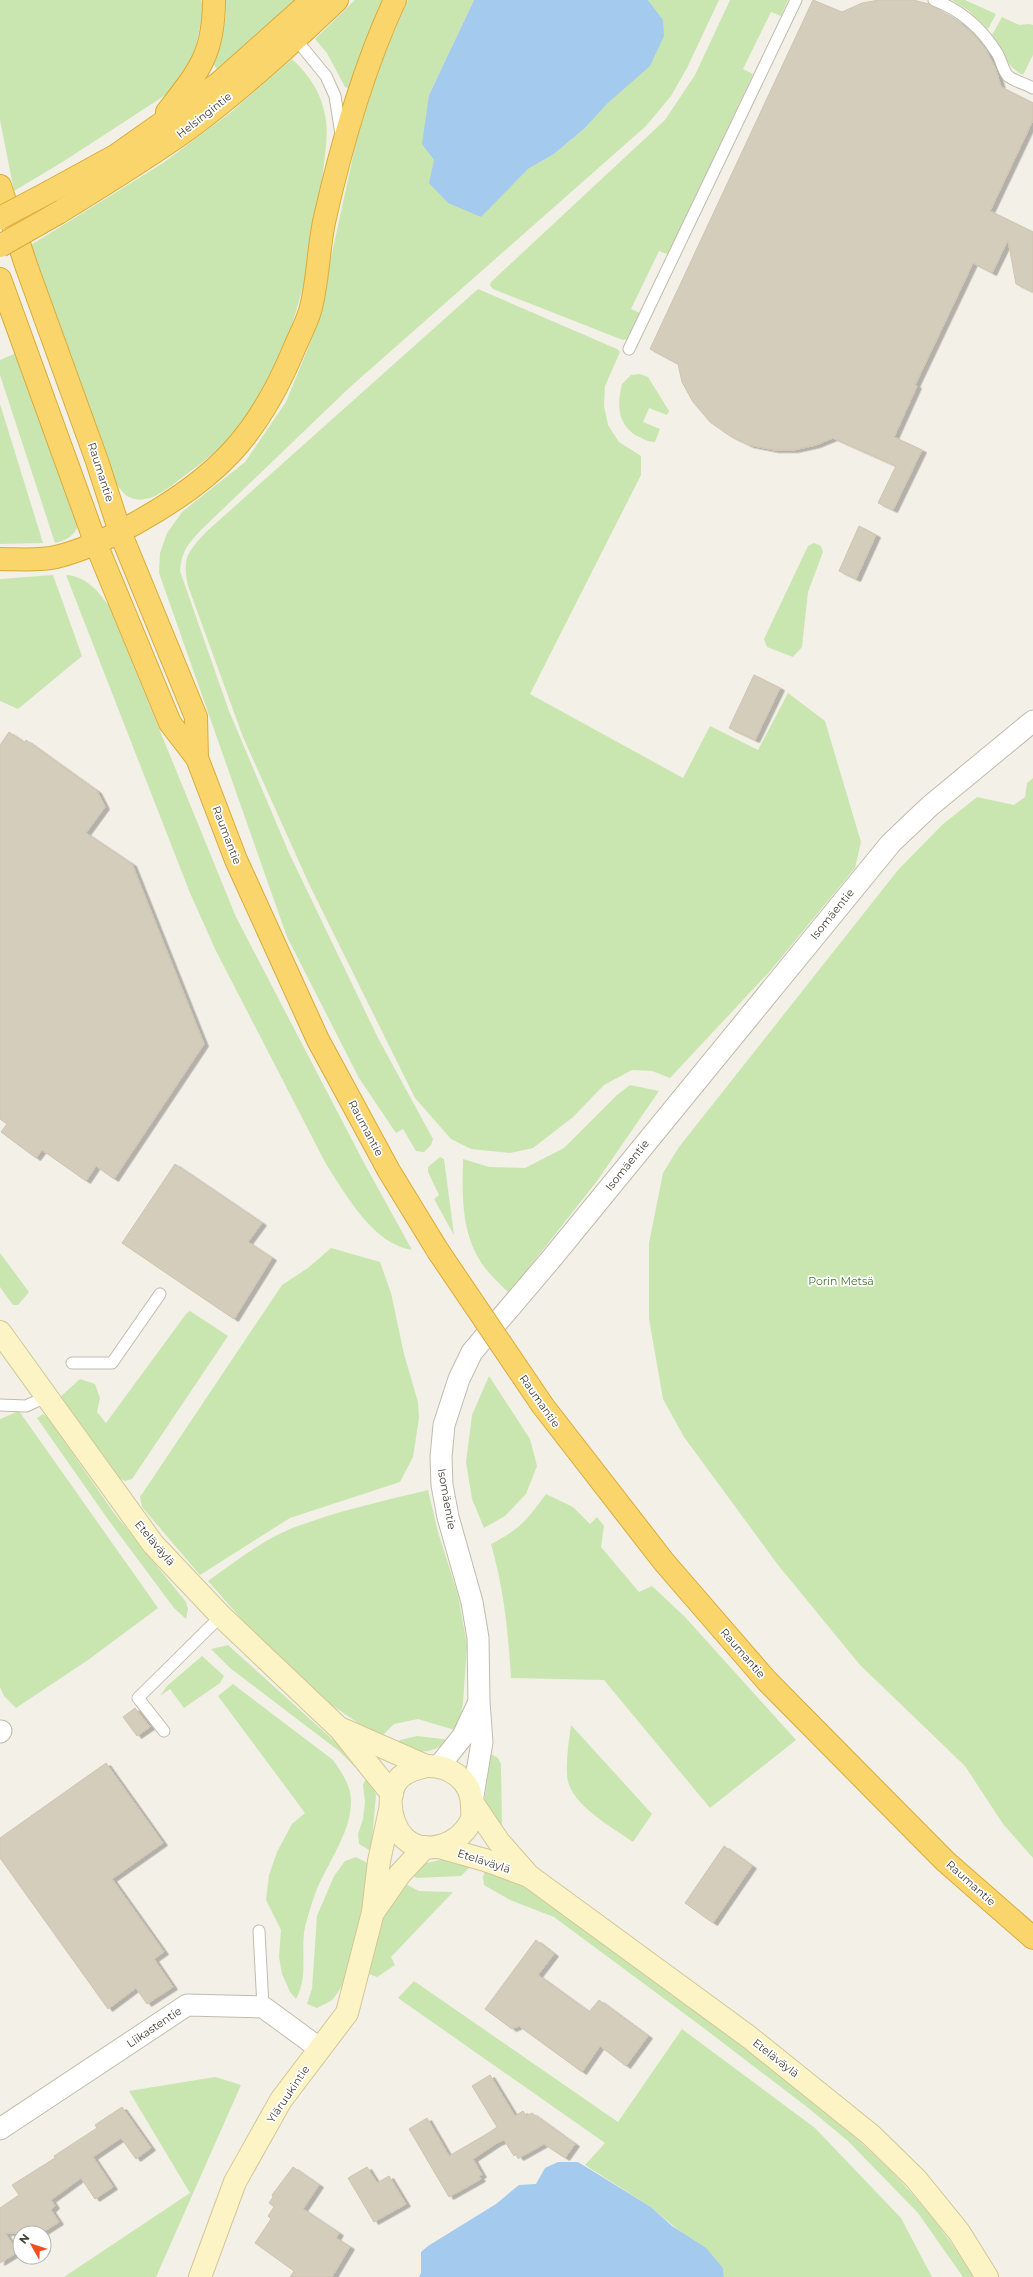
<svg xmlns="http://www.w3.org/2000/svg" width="1033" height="2277" font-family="Montserrat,sans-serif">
  <defs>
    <filter id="shadow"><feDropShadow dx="4.5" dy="2.5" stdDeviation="0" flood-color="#0004"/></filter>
  </defs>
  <rect width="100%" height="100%" fill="#f3f0e7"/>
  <g fill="#cae6b0">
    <polygon points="0,0 201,0 204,10 193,57 167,94 64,161 14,191 0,120"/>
    <path d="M226 0H296L217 69 214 65C222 43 227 24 226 0Z"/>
    <polygon points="355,0 386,0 351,89 345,87 327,53 315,39"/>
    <path d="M408 0H474L429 95 480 217 528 169 554 154 584 129 609 102 662 20 648 0H719L687 68 671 96 646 126 349 388 201 530C187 545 182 551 180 571L229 711 289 853 378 1038 433 1139 431 1145 424 1152 416 1151 403 1129 396 1133 359 1078 287 937 159 573 160 553 167 533 182 512 245 462 286 402 315 331 357 138 374 79Z"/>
    <polygon points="730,0 788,0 781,16 771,12 743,69 753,74 669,255 659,251 631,309 640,313 627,339 623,340 493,289 490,285 491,282 665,120 695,75"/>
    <polygon points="952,0 965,0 996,14 988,29 969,11"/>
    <path d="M1002 17 1019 25 1029 24 1033 25V55L1023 75C1006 67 1002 50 992 35Z"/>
    <path d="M292 59C309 75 321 92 325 115 329 133 325 154 323 172 315 249 294 349 250 414 232 440 205 461 180 479 166 490 147 506 129 497 124 495 120 488 116 484L55 321 31 245 163 163 230 113Z"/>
    <path d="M478 289 617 349 620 352 605 386 604 406 608 425 619 442 641 456V475L530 694 683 778 710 726 758 750 788 693 825 721 861 842 855 868 771 970 670 1078 652 1071 632 1070 604 1085 573 1117 533 1148 510 1153 471 1149 451 1139 415 1098 309 884 243 737 188 586C182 557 187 553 206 532Z"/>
    <path d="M16 353 79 524C74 536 67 540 55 543L0 375V360Z"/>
    <path d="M640 374 648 377 669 411 667 415 649 408 643 422 660 429 655 442C648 442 644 439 637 436 617 424 617 405 622 384L631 375Z"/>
    <polygon points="0,404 43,543 0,544"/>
    <polygon points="814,543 821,546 823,552 808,592 802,647 793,657 767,647 764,639 808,546"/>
    <polygon points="53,575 82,656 18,709 0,701 0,579"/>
    <path d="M66 575C86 576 98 591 109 606L236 917 363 1161 412 1250C373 1244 346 1195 326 1164L216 951 190 893Z"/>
    <polygon points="1033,778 1033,1858 1003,1824 965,1766 860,1665 778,1565 684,1437 663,1399 649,1319 649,1243 663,1173 679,1147 898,870 942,825 977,797 1014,805 1025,797 1027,783"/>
    <path d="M630 1085 659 1091 597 1181 509 1293C501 1285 492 1277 485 1268 461 1236 462 1197 463 1159L489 1167 525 1168 564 1148 617 1095Z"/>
    <polygon points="440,1157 444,1159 454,1235 434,1199 439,1195 428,1172 428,1167"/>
    <polygon points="331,1248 380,1262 391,1293 404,1354 418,1402 419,1418 413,1457 400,1482 290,1518 200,1575 142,1507 140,1497 282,1285 308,1268"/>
    <polygon points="0,1253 29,1292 18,1305 13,1305 0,1287"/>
    <polygon points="190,1311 228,1336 132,1479 125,1481 119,1478 59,1398 80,1379 95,1384 100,1398 97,1412 106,1423 186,1314"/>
    <polygon points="489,1376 530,1439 537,1466 526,1494 505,1516 484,1528 472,1499 466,1462 472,1415"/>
    <polygon points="19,1411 158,1608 88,1660 16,1708 4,1696 0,1687 0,1419"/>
    <polygon points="43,1414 48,1418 114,1513 186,1602 188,1609 186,1619 174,1608 107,1518 37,1418"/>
    <path d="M428 1490 438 1532 458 1595 467 1645 463 1703 458 1731 418 1719 394 1724 380 1738 323 1699 268 1649 208 1581C234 1563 261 1541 290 1529 334 1512 382 1501 428 1490Z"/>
    <path d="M546 1494 573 1507 590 1524 597 1517 604 1526 601 1547 639 1592 652 1586 685 1617 796 1740 710 1808 604 1680 511 1678C508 1630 504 1590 491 1544 520 1529 527 1520 546 1494Z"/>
    <polygon points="228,1645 342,1748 358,1765 355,1767 339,1751 230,1668 211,1649"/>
    <polygon points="202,1656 224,1676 220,1683 184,1708 170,1689 160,1696 167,1686"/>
    <path d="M233 1684 333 1760C340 1770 347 1780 350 1792 357 1826 326 1864 315 1894 311 1905 308 1916 305 1927 300 1951 309 1975 296 1999L290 1992 282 1974 279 1957 281 1930 266 1900 269 1875 277 1852 292 1824 305 1813 218 1696Z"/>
    <path d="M571 1725 652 1814 633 1842C612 1827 567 1803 567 1774 566 1758 569 1741 571 1725Z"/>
    <path d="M417 1736 451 1740C427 1756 420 1753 394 1745L400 1740Z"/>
    <polygon points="491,1754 498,1758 501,1764 502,1823 498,1830 484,1803"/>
    <polygon points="368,1775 376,1795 371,1851 359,1844 358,1834 363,1819 365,1802 363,1785"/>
    <path d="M356 1857 369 1864C363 1898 356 1974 333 1999 329 2003 321 2005 317 2008L307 2004 312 1989 317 1916 334 1876 345 1861Z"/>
    <polygon points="440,1860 457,1860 472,1865 461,1876 416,1878 410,1872 422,1864"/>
    <path d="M485 1870 519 1883 559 1909C620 1955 682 2001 743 2047 830 2113 918 2181 973 2277H963L918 2213 848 2141 807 2107 701 2026 554 1917 510 1900 484 1885 483 1877Z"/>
    <polygon points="402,1882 419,1891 453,1892 391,1957 395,1965 377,1977 369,1974 385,1911"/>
    <polygon points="414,1981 618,2122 682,2029 815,2128 901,2218 932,2277 724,2277 723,2268 651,2207 585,2165 605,2143 398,1998"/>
    <polygon points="215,2077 241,2085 156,2277 64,2277 190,2193 129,2091"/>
  </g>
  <g fill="#a4caee">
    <polygon points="474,0 648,0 663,20 664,36 650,66 609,102 584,129 554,154 528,169 481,217 448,203 429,183 434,160 422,144 429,95"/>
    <polygon points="558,2162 578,2162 651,2207 672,2226 706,2248 723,2268 724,2277 419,2277 421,2273 421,2252 428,2246 496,2204 519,2185 536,2184 545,2168"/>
  </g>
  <g fill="#d4cdbc" stroke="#cfc5b0" filter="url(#shadow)">
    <polygon points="813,0 842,12 862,3 879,0 913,0 929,4 958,21 976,37 986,50 996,70 1001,87 1033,103 1033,120 990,211 1033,232 1033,292 1016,284 1008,240 992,273 973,263 915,385 917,386 894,437 922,450 893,510 878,503 896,466 833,438 816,445 794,450 774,450 749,445 730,436 710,422 693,402 682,382 678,364 650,349"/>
    <polygon points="859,526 876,535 856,579 839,571"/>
    <polygon points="754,675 780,688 755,740 729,728"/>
    <polygon points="9,732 25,743 26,740 97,791 105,807 86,833 132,864 204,1044 114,1179 96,1166 86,1181 42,1150 36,1158 1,1132 7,1124 0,1119 0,745"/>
    <polygon points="175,1164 262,1223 248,1242 272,1258 234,1319 122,1243"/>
    <polygon points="135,1708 150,1727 137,1736 123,1717"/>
    <polygon points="106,1763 163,1843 112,1879 164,1952 154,1959 173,1987 147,2004 136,1988 108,2009 0,1858 0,1838"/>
    <polygon points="724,1846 752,1866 713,1923 685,1903"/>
    <polygon points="536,1940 554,1954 538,1975 589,2012 599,2000 648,2036 626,2066 600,2046 582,2072 519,2026 512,2029 485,2009"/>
    <polygon points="490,2075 515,2116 523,2111 526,2116 532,2113 575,2144 565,2158 544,2144 519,2158 516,2154 514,2156 504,2140 497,2143 473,2159 482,2175 479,2176 481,2179 449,2197 409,2129 427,2118 449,2156 490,2132 497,2127 472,2086"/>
    <polygon points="122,2107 151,2148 136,2159 121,2138 93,2157 113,2187 95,2199 81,2178 51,2200 55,2206 51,2210 59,2222 42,2233 5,2233 18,2252 0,2263 0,2208 19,2195 12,2185 55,2158 54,2156 97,2128 95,2125"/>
    <polygon points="293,2167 319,2185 303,2209 339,2233 336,2238 350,2247 332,2277 290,2277 294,2271 255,2243 271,2219 268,2216 274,2207 269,2203 273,2197 272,2195"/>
    <polygon points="367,2167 377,2183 389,2176 406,2204 374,2222 348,2178"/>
  </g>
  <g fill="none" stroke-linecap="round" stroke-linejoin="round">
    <g stroke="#c1bbac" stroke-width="13">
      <g id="lane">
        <path d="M934 0C961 10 982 29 997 53 1001 59 1003 71 1008 76 1014 81 1026 84 1033 88"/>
        <polyline points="294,37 326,76 335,96 341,134"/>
        <polyline points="629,349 796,0"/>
        <polyline points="72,1363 112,1363 160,1294"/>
        <polyline points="0,1405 26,1406 46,1397"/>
        <polyline points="164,1731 138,1698 221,1616"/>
        <polyline points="259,1931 263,2007"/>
      </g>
    </g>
    <g stroke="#c1bbac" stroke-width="23">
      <g id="street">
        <polyline points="0,1732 1,1731"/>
        <polyline points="439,1766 463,1736 478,1704"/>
        <polyline points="472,1802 482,1742 479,1702 478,1638 472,1602 448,1517 442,1485 441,1457 444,1425 459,1379 472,1352 552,1258 891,843 930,806 1033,721"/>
        <polyline points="0,2129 187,2005 263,2007 319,2048"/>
      </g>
    </g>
    <g stroke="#d2c698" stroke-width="24">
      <g id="secondary">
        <polyline points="0,1332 153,1544 221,1616 340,1729 392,1794"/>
        <polyline points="344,1730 426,1766"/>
        <path d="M426 1766C450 1765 472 1780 472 1806 472 1810 473 1815 472 1818 463 1844 425 1858 404 1838 388 1821 383 1784 408 1772 414 1769 420 1768 426 1766Z"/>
        <polyline points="472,1802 499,1842 529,1876 749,2037 871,2135 916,2179 959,2232 987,2277"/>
        <polyline points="439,1847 485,1860 526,1875"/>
        <polyline points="375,1910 400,1874 425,1847"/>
        <polyline points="200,2277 235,2182 281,2100 347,2013 373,1912 379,1861 390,1810"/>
      </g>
    </g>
    <g stroke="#d9ab3a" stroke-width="24">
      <g id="highway">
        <path d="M167 112C199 71 214 54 214 0"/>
        <polyline points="0,186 26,265 97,461 120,532 196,717 197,758"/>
        <polyline points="51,191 115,156 219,83 312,0"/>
        <path d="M58 213C102 186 146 159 188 129 241 90 290 45 337 0"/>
        <polyline points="0,279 96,544 170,723 197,758 236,860 318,1040 389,1171 438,1251"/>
        <path d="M0 559C18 559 39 561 56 557 85 550 111 537 136 523 217 478 258 436 294 349 299 337 306 324 310 311 318 283 318 251 324 222 341 146 362 71 395 0"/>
        <polyline points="543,1406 664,1562 767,1681 945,1861 1033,1938"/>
      </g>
    </g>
    <use href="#lane" stroke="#fff" stroke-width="11"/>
    <use href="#street" stroke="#fff" stroke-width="21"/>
    <use href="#secondary" stroke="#fdf4c6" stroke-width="22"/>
    <use href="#highway" stroke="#fad56b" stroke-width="22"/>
    <g stroke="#d9ab3a" stroke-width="24" stroke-linecap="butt">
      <g id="highway-bridge">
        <polyline points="0,218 51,191"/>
        <polyline points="0,246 58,213"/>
        <polyline points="438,1251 543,1406"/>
      </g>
    </g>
    <use href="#highway-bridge" stroke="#fad56b" stroke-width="22"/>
  </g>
  <g text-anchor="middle" stroke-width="3.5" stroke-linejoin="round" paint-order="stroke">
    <g font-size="11" fill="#454136" stroke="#fff">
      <text transform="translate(204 115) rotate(-38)" y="4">Helsingintie</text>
      <text transform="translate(101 472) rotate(72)" y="4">Raumantie</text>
      <text transform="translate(227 835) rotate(69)" y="4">Raumantie</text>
      <text transform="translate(832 914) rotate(-51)" y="4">Isomäentie</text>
      <text transform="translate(366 1128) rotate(62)" y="4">Raumantie</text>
      <text transform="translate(627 1165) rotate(-51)" y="4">Isomäentie</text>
      <text transform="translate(540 1401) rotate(55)" y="4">Raumantie</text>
      <text transform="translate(447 1499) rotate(80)" y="4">Isomäentie</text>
      <text transform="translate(155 1543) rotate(50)" y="4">Eteläväylä</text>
      <text transform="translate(743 1653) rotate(49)" y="4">Raumantie</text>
      <text transform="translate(484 1861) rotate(18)" y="4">Eteläväylä</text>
      <text transform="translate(971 1883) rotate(42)" y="4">Raumantie</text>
      <text transform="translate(154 2027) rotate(-34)" y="4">Liikastentie</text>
      <text transform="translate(776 2058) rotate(38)" y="4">Eteläväylä</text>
      <text transform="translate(288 2094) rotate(-56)" y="4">Yläruukintie</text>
    </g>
    <g font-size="11" fill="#41762b" stroke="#fff">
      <text x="841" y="1285">Porin Metsä</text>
    </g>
  </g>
  <g transform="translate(32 2245) rotate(309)"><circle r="19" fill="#ffffff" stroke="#b5b3af"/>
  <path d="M0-3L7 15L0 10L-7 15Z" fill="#f44e1c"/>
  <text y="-6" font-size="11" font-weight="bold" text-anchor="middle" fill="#454136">N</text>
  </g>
</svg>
